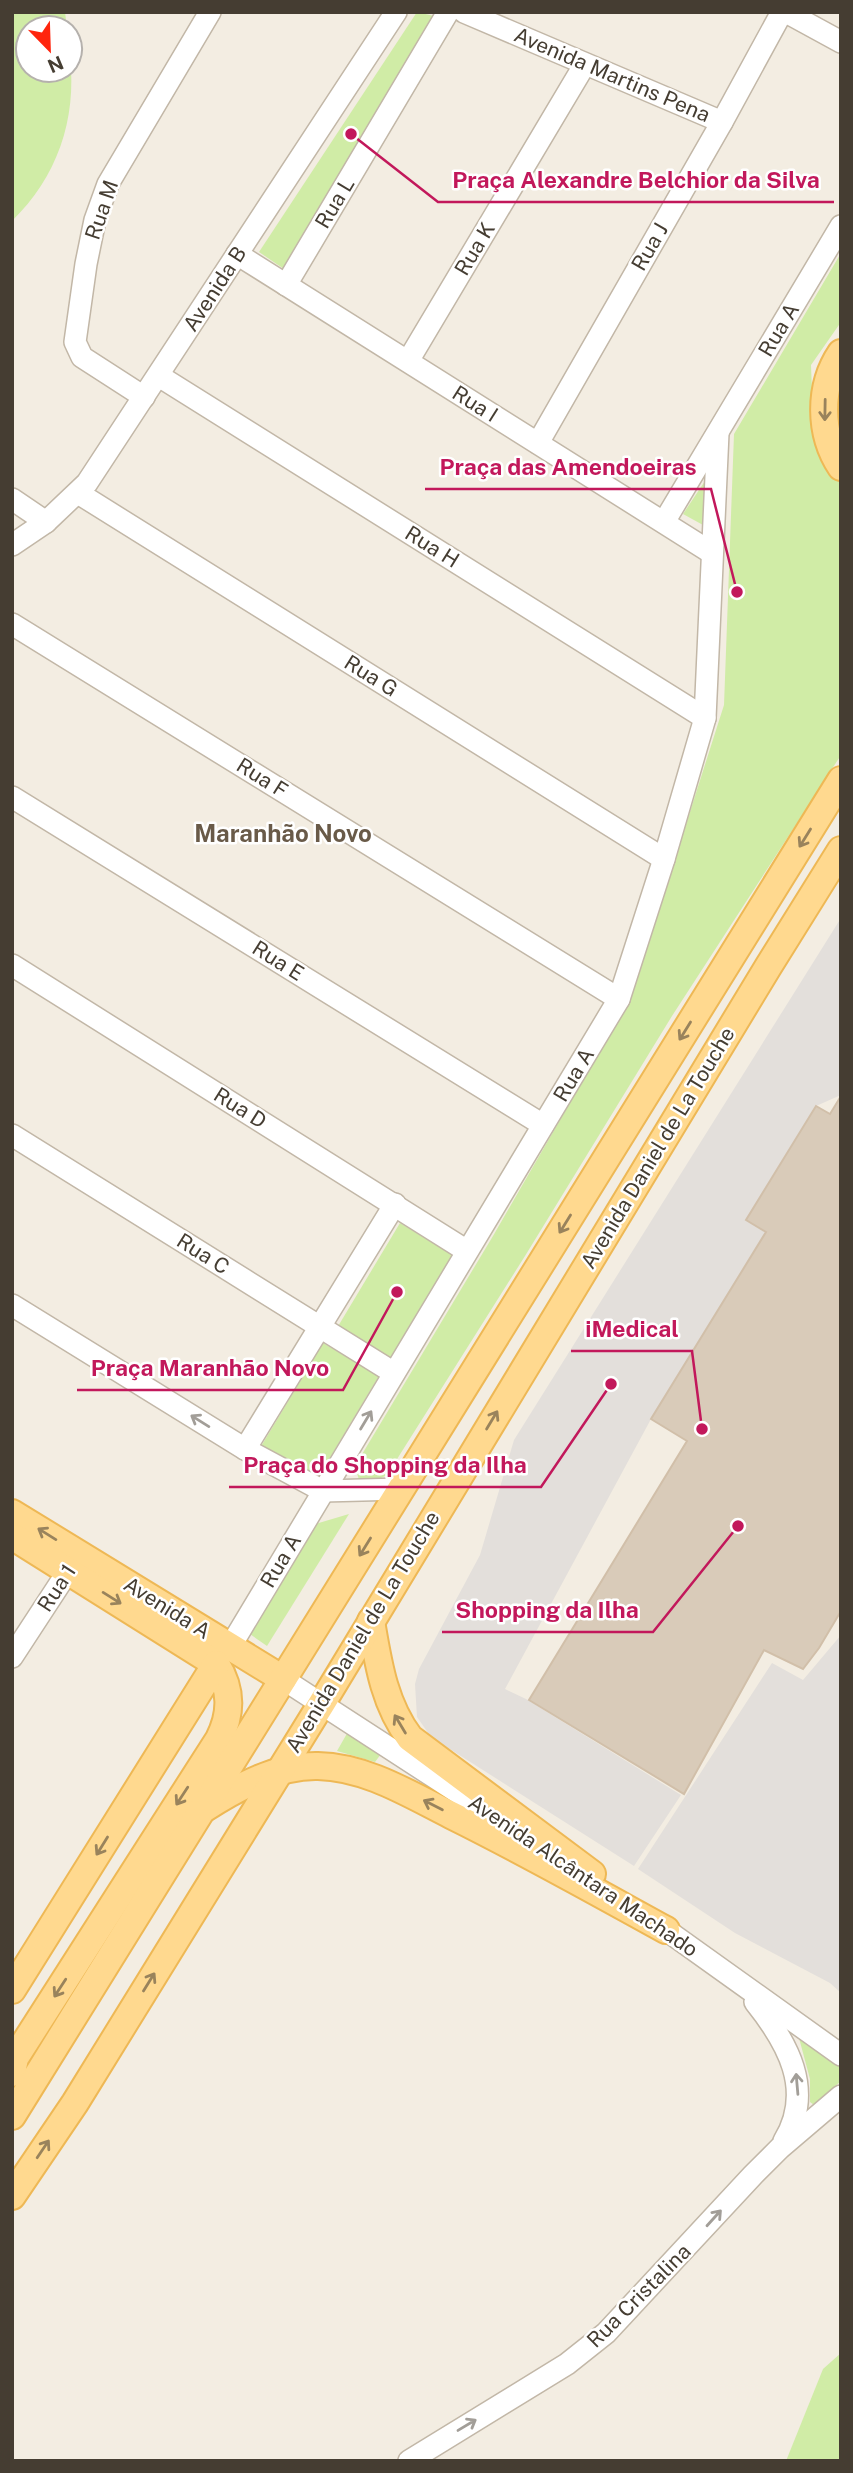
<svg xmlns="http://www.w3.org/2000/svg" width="853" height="2473" font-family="'Public Sans',sans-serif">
  <rect width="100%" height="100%" fill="#f3ede2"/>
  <g fill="#d0eca6">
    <path d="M12 12H65L67 28H28V70H70V57C77 120 57 177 12 221Z"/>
    <polygon points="417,12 434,16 284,269 259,252"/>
    <polygon points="841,253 841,322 811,365 814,443 841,479 841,755 672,1016 525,1256 387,1475 375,1481 359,1480 355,1466 493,1236 631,997 724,705 734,434"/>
    <polygon points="705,481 703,525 683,514"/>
    <polygon points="400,1223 456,1257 394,1361 337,1328"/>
    <polygon points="323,1343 379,1376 316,1481 260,1448"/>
    <polygon points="349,1514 267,1646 247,1632 312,1525"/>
    <polygon points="349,1730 381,1754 375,1762 337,1751"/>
    <polygon points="799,2038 802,2038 841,2064 841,2081 814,2105 810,2102 810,2079"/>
    <polygon points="841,2353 841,2461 786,2461 823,2369"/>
  </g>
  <g fill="#e3dfdb">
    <polygon points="841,918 841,1095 816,1106 746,1220 766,1232 651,1419 505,1689 526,1699 681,1795 634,1866 431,1737 417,1717 415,1684 419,1669 480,1555 514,1440"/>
    <polygon points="841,1635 841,1993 830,1983 735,1933 638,1869 772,1663 803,1680"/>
  </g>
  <polygon fill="#d9cbb9" stroke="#d1bfa9" stroke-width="2" points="841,1096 841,1611 819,1648 803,1669 764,1650 684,1794 529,1700 687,1441 651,1419 766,1232 746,1220 816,1106 830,1114"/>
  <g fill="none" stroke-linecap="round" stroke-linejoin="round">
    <g stroke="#c2b7a7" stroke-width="24">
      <g id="minor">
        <polyline points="464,12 722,122"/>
        <polyline points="786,12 841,42"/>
        <polyline points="237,254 712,553"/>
        <polyline points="286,285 448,12"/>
        <polyline points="408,361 585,64"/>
        <polyline points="159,376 705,718"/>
        <polyline points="144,397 82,357 75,342 86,264 95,220 108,184 210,12"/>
        <polyline points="538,443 722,122 782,12"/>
        <polyline points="78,493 664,859"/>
        <polyline points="12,499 46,522"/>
        <polyline points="664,522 841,226"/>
        <polyline points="12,545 46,522 87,483 396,12"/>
        <polyline points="12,624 619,999"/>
        <polyline points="12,797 543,1125"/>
        <polyline points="12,965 467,1251"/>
        <polyline points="12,1135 394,1373"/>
        <polyline points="12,1305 245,1449 323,1491 401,1489"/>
        <polyline points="245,1449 395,1204"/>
        <polyline points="230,1647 619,999 664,859 705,718 718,433"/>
        <polyline points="12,1657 76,1559"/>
        <polyline points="283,1679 508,1825"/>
        <polyline points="655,1922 841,2055"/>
        <path d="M755 2002C787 2042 815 2090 784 2141"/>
        <polyline points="409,2461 567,2364 606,2333 753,2175 780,2148 841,2096"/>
      </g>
    </g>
    <g stroke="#eeb855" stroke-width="30">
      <g id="major">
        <path d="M841 353C818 387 819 434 841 467"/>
        <polyline points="12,1513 283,1679"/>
        <path d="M12 1536 216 1664C232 1689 232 1713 219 1739L15 2058 12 2073"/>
        <path d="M371 1621C378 1662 384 1704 410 1738L592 1874"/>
        <path d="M205 1808C238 1787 278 1765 318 1766 366 1767 409 1794 451 1815 524 1851 595 1891 666 1930"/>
        <polyline points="12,1990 216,1664"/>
        <polyline points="12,2116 841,780"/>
        <polyline points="12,2196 75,2103 322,1703 768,967 841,850"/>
      </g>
    </g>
    <use href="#minor" stroke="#fff" stroke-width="21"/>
    <use href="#major" stroke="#ffd98f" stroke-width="26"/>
  </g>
  <defs><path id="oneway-shaft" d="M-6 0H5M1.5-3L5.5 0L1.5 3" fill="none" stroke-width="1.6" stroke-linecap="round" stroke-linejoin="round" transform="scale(1.75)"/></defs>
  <g stroke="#99835c">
    <use href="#oneway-shaft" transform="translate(825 410) rotate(91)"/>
    <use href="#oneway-shaft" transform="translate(805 838) rotate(122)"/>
    <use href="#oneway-shaft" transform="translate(685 1031) rotate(122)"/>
    <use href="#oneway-shaft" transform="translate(565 1224) rotate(122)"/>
    <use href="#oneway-shaft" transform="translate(492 1420) rotate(-59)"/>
    <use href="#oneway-shaft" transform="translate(47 1534) rotate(-148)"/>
    <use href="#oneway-shaft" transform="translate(365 1547) rotate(122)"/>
    <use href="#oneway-shaft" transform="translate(112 1598) rotate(32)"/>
    <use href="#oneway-shaft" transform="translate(400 1724) rotate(-121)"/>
    <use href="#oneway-shaft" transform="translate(182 1796) rotate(123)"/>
    <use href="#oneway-shaft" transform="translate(433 1805) rotate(-153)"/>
    <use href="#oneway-shaft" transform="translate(102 1846) rotate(122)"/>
    <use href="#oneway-shaft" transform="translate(149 1982) rotate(-58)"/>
    <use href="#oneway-shaft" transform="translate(60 1988) rotate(123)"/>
    <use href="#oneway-shaft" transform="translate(43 2149) rotate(-56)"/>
  </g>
  <g stroke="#a29e98">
    <use href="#oneway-shaft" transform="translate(366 1420) rotate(-59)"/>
    <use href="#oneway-shaft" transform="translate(200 1421) rotate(-148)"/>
    <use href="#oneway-shaft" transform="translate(797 2084) rotate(-95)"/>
    <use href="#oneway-shaft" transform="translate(714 2218) rotate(-48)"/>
    <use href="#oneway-shaft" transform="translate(467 2425) rotate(-31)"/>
  </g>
  <g text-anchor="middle" stroke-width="5" stroke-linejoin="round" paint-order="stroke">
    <g font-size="21" fill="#453d32" stroke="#fff">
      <text transform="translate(612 75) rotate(23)" y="7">Avenida Martins Pena</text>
      <text transform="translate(335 203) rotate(-59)" y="7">Rua L</text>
      <text transform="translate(102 210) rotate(-71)" y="7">Rua M</text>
      <text transform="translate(650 247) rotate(-60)" y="7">Rua J</text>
      <text transform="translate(475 249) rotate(-59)" y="7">Rua K</text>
      <text transform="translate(215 289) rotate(-57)" y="7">Avenida B</text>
      <text transform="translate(779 330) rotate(-59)" y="7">Rua A</text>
      <text transform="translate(475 404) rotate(32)" y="7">Rua I</text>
      <text transform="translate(432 547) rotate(32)" y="7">Rua H</text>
      <text transform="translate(371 676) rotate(32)" y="7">Rua G</text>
      <text transform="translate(262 778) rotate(32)" y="7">Rua F</text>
      <text transform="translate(278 961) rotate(32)" y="7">Rua E</text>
      <text transform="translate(574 1075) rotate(-59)" y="7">Rua A</text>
      <text transform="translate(240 1108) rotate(32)" y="7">Rua D</text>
      <text transform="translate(658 1148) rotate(-59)" y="7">Avenida Daniel de La Touche</text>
      <text transform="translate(203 1254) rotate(32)" y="7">Rua C</text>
      <text transform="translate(281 1561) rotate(-59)" y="7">Rua A</text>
      <text transform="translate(57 1588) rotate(-57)" y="7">Rua 1</text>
      <text transform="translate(167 1608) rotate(32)" y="7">Avenida A</text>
      <text transform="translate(363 1632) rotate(-59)" y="7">Avenida Daniel de La Touche</text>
      <text transform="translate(583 1876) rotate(34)" y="7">Avenida Alcântara Machado</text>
      <text transform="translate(639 2296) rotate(-45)" y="7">Rua Cristalina</text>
    </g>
    <g font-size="24" font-weight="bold" fill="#695a48" stroke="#fff">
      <text x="283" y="842">Maranhão Novo</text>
    </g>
  </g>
  <path fill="none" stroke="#c2185b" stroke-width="2.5" d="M351 134L438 202H834M737 592L711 489H425M702 1429L692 1351H571M397 1292L343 1390H77M611 1384L541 1487H229M738 1526L653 1632H442"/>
  <g fill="#c2185b" stroke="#fff" stroke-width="2.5">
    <circle cx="351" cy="134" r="7"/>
    <circle cx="737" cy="592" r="7"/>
    <circle cx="702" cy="1429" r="7"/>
    <circle cx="397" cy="1292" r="7"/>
    <circle cx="611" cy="1384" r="7"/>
    <circle cx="738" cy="1526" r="7"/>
  </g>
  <g font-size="23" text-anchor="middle" font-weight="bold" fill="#c2185b" stroke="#fff" stroke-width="5" stroke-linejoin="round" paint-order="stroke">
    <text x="636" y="188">Praça Alexandre Belchior da Silva</text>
    <text x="568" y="475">Praça das Amendoeiras</text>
    <text x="632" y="1337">iMedical</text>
    <text x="210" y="1376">Praça Maranhão Novo</text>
    <text x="385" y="1473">Praça do Shopping da Ilha</text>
    <text x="547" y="1618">Shopping da Ilha</text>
  </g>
  <rect width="853" height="2473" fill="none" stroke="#453d32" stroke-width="28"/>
  <g transform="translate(49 49) rotate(157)"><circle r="33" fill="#ffffff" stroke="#b5b1ad" stroke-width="2"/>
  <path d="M0-5L12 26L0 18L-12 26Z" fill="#ff250d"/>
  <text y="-10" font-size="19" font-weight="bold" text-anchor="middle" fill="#453d32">N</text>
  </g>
</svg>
